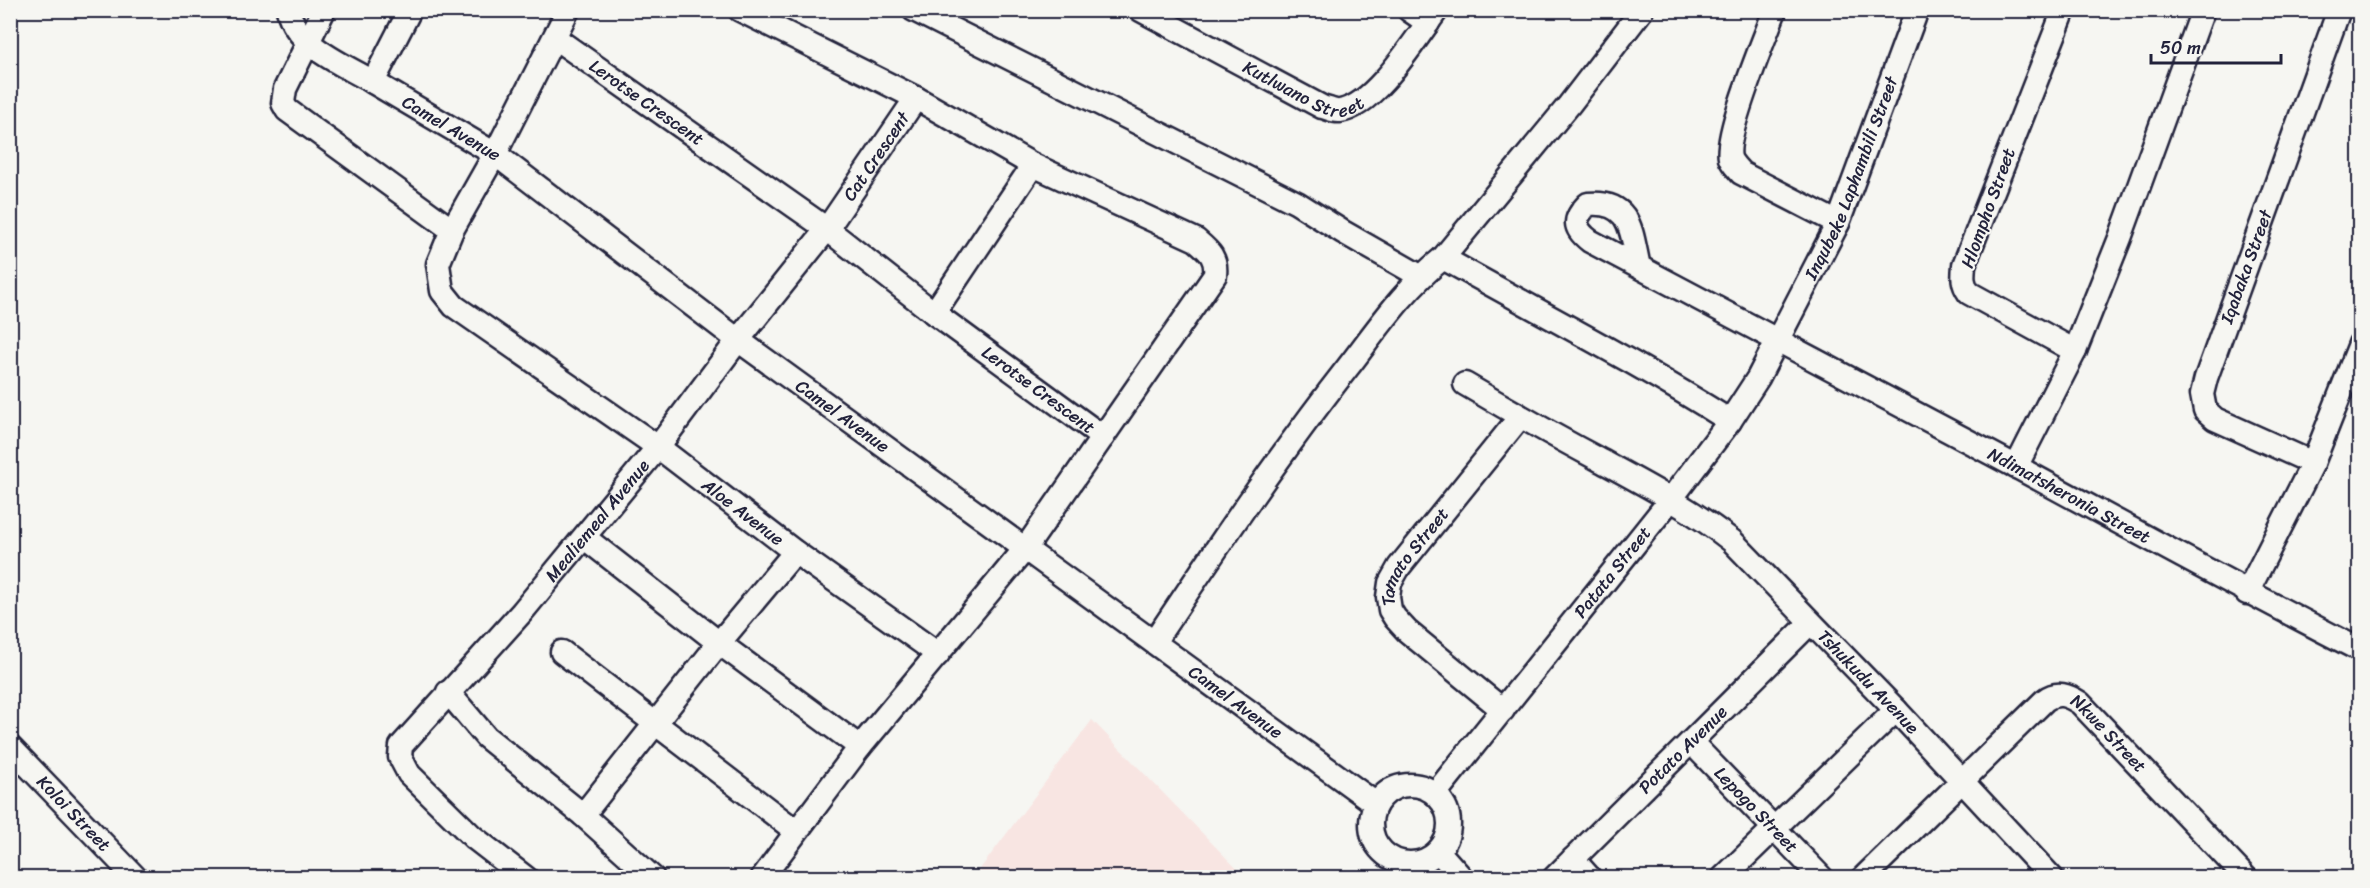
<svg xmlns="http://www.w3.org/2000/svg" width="2370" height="888" font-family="Sriracha,sans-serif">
  <rect width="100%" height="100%" fill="#f6f6f2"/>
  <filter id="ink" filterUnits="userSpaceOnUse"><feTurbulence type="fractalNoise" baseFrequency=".0167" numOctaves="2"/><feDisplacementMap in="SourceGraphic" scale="12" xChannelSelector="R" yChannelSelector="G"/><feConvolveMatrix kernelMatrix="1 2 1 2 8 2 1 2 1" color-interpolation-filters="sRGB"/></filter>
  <g filter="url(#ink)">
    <polygon fill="#f8e5e2" points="1092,720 1245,877 974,877"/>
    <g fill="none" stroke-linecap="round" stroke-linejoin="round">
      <g stroke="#22223b" stroke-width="27">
        <g id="minor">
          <path d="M288 10C297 47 343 64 373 82"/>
          <polyline points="324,10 285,89 283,103 287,110 452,230"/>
          <path id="s1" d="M410 10 373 82 495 154 738 340 1376 804"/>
          <path id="s2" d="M568 10 495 154 452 230 438 264 442 291 454 306 658 447 795 552 938 654"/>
          <polyline points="914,10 1297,203 1343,232 1420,276"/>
          <path id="s3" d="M1141 10 1322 107C1328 108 1334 112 1340 111 1375 106 1416 38 1437 10"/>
          <polyline points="1409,10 1428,23"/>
          <path d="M1775 10C1765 38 1724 134 1730 158 1732 164 1737 168 1741 173L1838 223"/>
          <path d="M2064 10 1964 265C1963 276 1962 283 1969 293L2075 351"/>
          <path id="s4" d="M555 38 827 229 934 313 1103 437"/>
          <path d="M1443 258C1539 312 1637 362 1730 421"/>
          <path id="s5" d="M1639 267C1631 233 1632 200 1588 204 1573 219 1573 228 1590 241 1732 317 1874 391 2015 466 2130 528 2244 591 2360 650"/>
          <polyline points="934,313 1033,165"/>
          <path id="s6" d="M1465 384C1509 410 1553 435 1598 459 1644 484 1690 508 1732 541L1896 710 2052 878"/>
          <path id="s7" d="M2313 463 2215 419 2205 410 2202 394 2206 378 2339 10"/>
          <polyline points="2016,467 2075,351 2120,238 2203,10"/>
          <polyline points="585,538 719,643 860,747"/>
          <polyline points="2247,593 2313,463 2360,344"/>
          <path d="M1154 642C1216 549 1279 455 1348 367 1378 328 1405 288 1443 258L1569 105 1642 10"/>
          <polyline points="562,652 796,831"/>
          <polyline points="448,692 486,737 583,815 653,878"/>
          <path id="s8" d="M1503 710 1407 631 1395 618 1390 610 1388 597 1390 583 1399 567 1520 417"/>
          <path id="s9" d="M1691 742 1822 878"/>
          <path id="s10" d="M10 747 136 878"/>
          <circle cx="1410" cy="824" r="39"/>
          <path id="s11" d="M1435 794 1671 499 1730 421 1758 378 1838 223 1917 10"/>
          <polyline points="583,815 719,643 795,552"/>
          <polyline points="1438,851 1462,878"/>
          <polyline points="1573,859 1590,878"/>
          <path id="s12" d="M526 878 473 837 409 774 400 757 401 746 522 612 658 447 738 340 827 229 916 98 740 10"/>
          <path d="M762 878 860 747 1025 549 1215 275C1217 257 1209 251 1196 240L1033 165 916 98"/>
          <path id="s13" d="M1554 878 1810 623"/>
          <polyline points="1723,878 1896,710"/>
          <path id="s14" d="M1863 878 2045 700C2057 691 2068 695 2080 703L2246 878"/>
        </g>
      </g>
      <use href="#minor" stroke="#f6f6f2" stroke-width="22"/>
    </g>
  </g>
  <g text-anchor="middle" stroke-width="4.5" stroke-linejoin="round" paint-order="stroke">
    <g font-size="18" fill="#22223b" stroke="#f6f6f2">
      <text dy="6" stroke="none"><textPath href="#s3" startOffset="183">Kutlwano Street</textPath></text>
      <text dy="6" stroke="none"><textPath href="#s4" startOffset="112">Lerotse Crescent</textPath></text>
      <text dy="6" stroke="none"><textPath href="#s1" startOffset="172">Camel Avenue</textPath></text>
      <text dy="6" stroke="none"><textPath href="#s12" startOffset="945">Cat Crescent</textPath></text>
      <text dy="6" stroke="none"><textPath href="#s11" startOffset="748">Inqubeke Laphambili Street</textPath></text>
      <text transform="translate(1988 208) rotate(-70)" y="6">Hlompho Street</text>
      <text dy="6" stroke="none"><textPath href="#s7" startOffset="272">Iqabaka Street</textPath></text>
      <text dy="6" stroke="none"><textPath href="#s4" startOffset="598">Lerotse Crescent</textPath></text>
      <text dy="6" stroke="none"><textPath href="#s1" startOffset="658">Camel Avenue</textPath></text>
      <text dy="6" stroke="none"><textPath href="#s5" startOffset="681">Ndimatsheronia Street</textPath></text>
      <text dy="6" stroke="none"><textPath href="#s2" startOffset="687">Aloe Avenue</textPath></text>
      <text dy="6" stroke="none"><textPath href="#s12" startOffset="486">Mealiemeal Avenue</textPath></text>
      <text dy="6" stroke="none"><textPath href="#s8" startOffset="213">Tamato Street</textPath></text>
      <text dy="6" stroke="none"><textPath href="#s11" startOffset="284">Patata Street</textPath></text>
      <text dy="6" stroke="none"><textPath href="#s6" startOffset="506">Tshukudu Avenue</textPath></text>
      <text dy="6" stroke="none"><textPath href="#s1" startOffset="1144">Camel Avenue</textPath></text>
      <text dy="6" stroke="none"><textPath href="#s14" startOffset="334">Nkwe Street</textPath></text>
      <text dy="6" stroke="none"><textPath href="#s13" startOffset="182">Potato Avenue</textPath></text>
      <text dy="6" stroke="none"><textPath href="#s9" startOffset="94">Lepogo Street</textPath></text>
      <text dy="6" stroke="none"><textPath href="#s10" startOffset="92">Koloi Street</textPath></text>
    </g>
  </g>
  <rect width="2370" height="888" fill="none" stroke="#f6f6f2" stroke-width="36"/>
  <rect x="18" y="18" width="2334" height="852" fill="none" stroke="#22223b" stroke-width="2" filter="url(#ink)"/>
  <path d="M2151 54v9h130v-9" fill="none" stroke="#22223b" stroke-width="3"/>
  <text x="2160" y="54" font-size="18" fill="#22223b" stroke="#f6f6f2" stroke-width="4.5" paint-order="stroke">50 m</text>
</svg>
